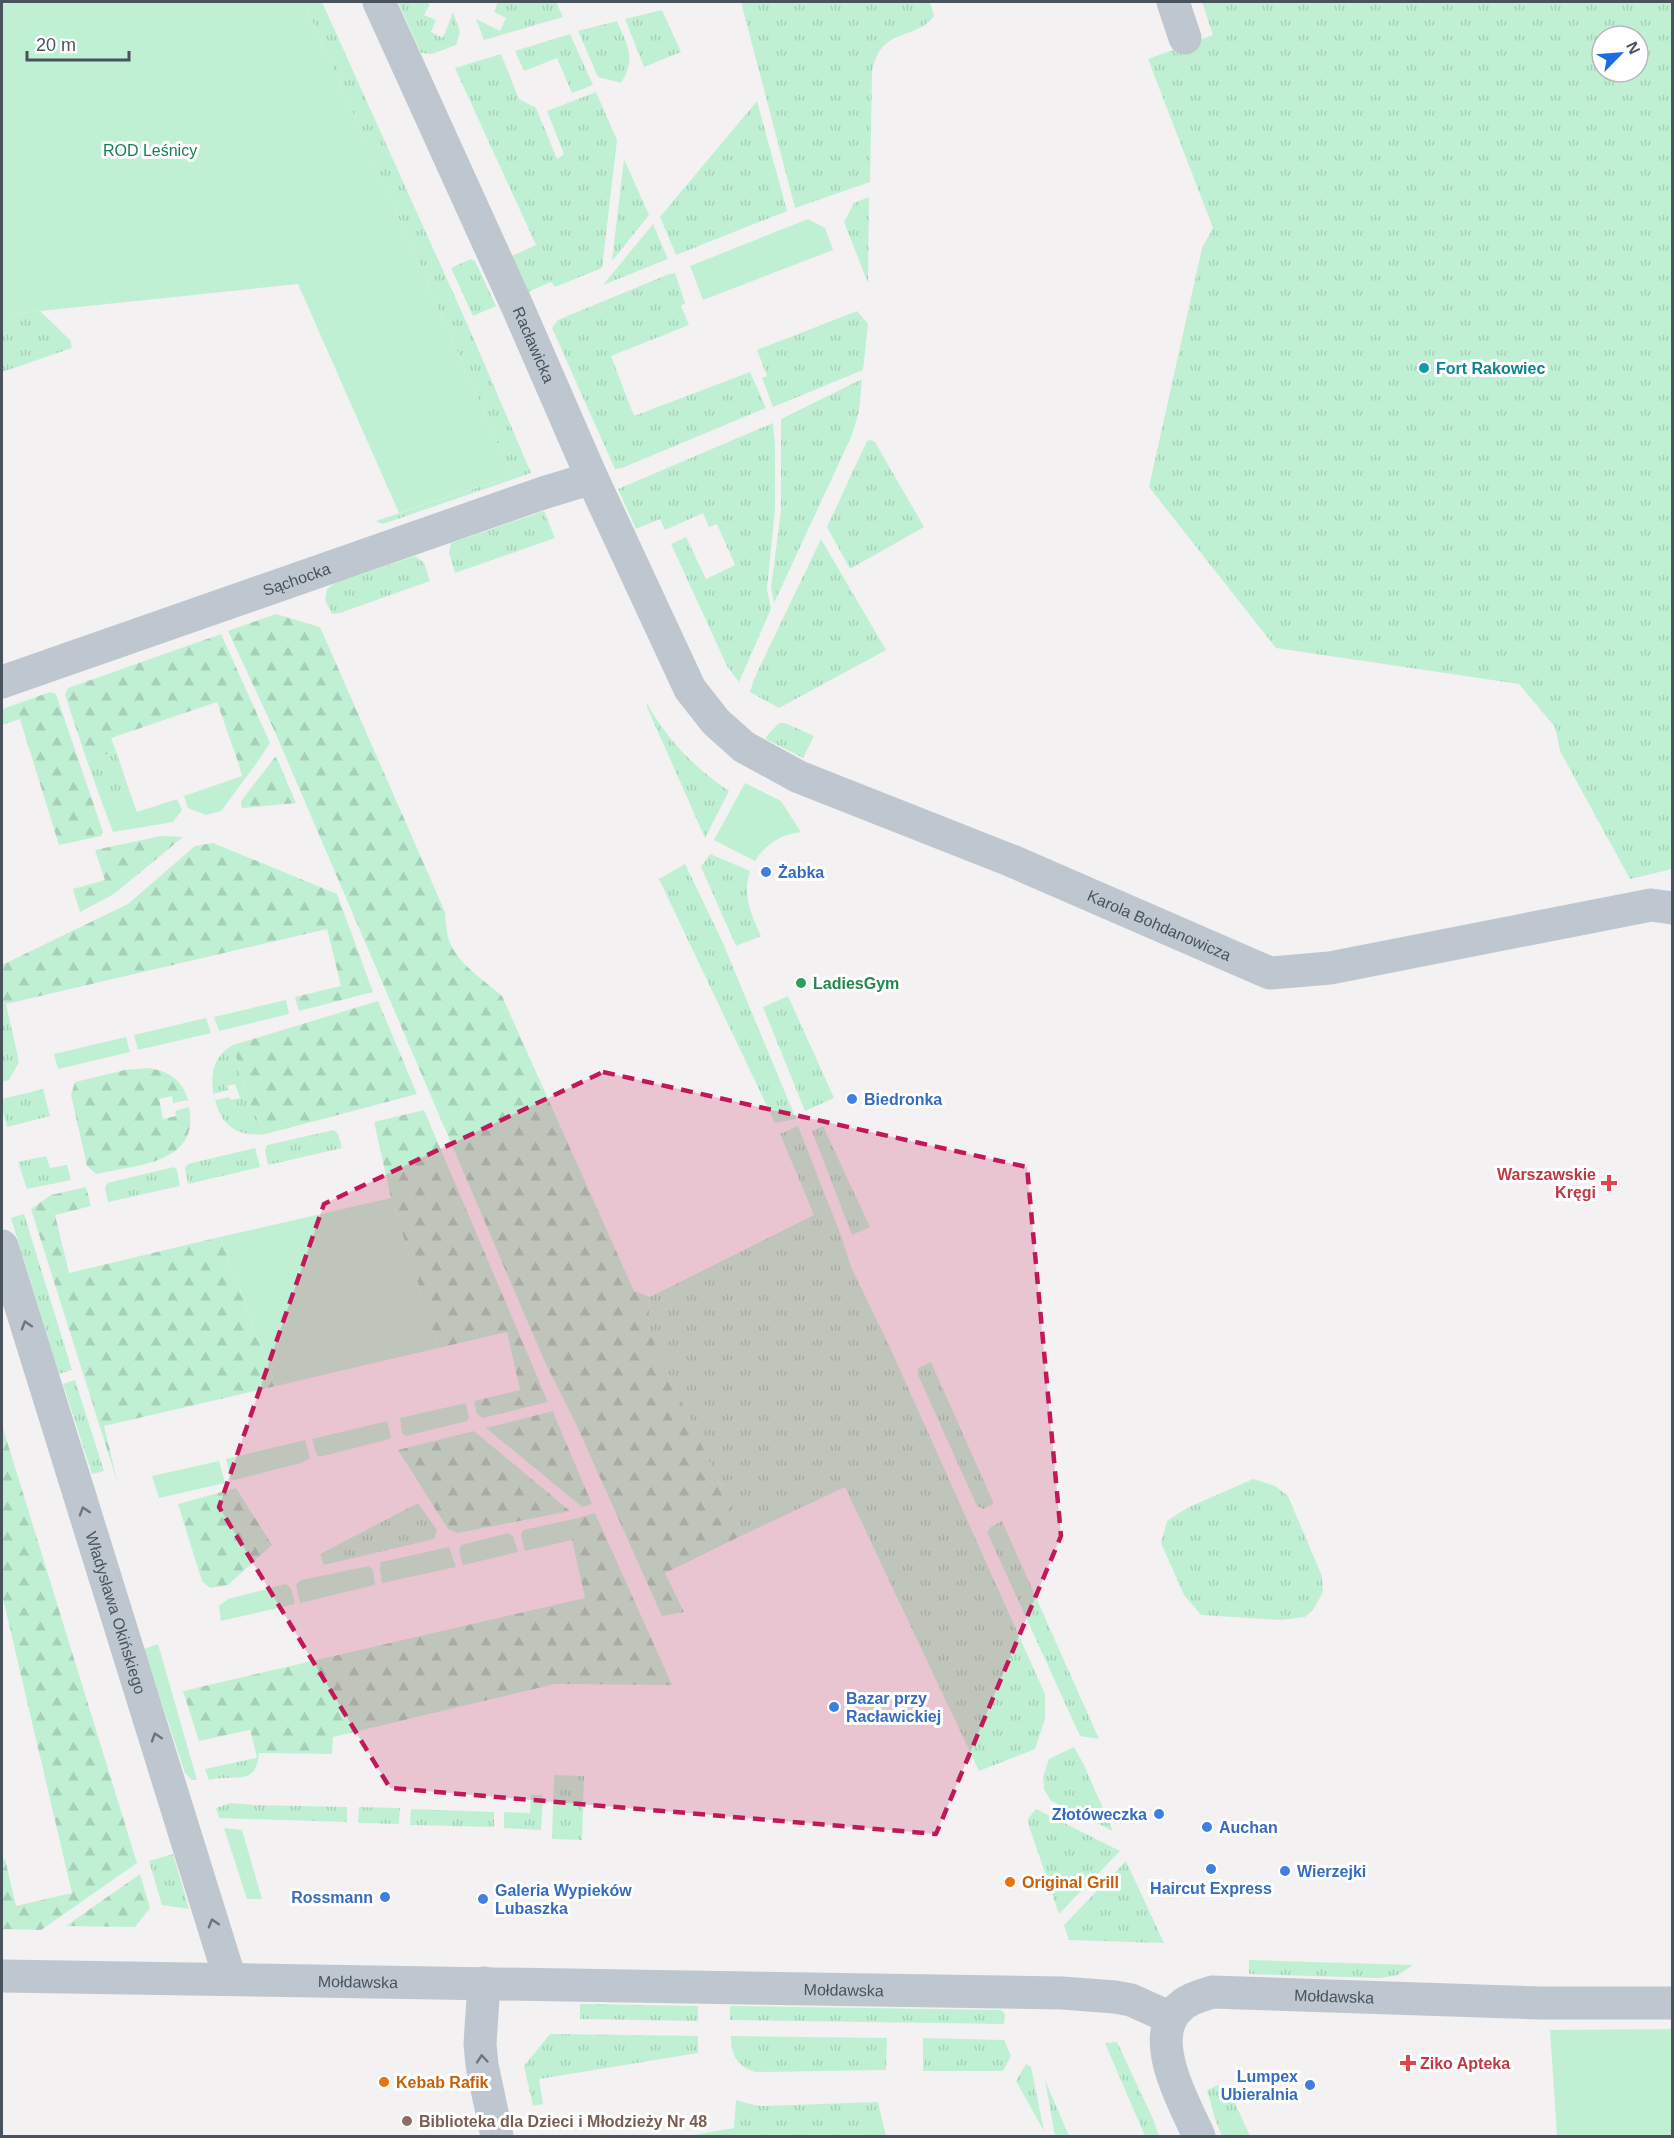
<svg xmlns="http://www.w3.org/2000/svg" width="1674" height="2138" font-family="Helvetica,sans-serif">
  <defs>
    <pattern id="grass-tufts" width="24" height="20" patternUnits="userSpaceOnUse" patternTransform="scale(1.5)"><rect width="24" height="20" fill="#c0f0d4"/><path d="M3 7l-1-3M5 7V3M7 7l1-3M15 17l-1-3M17 17v-4M19 17l1-3" fill="none" stroke="#a6d0b8"/></pattern>
    <pattern id="forest-firs" width="22" height="20" patternUnits="userSpaceOnUse" patternTransform="scale(1.5)"><rect width="22" height="20" fill="#c0f0d4"/><path d="M5 1l3.5 6h-7zM16 11l3.5 6h-7z" fill="#a6d0b8"/></pattern>
  </defs>
  <rect width="100%" height="100%" fill="#f3f1f1"/>
  <g fill="url(#grass-tufts)" fill-rule="evenodd">
    <polygon points="304,2 322,2 473,337 531,473 383,524 376,521 512,476"/>
    <polygon points="398,2 424,2 430,4 424,15 436,20 431,32 443,38 453,12 460,32 456,45 432,54 421,53"/>
    <polygon points="498,2 556,2 563,17 484,40 476,19 500,31 506,18 494,12"/>
    <path d="M741 2H930L934 16C915 42 881 25 872 72L870 182 795 208Z"/>
    <path d="M1202 2H1672V869L1630 879 1560 751 1555 727 1519 684 1276 648 1149 487 1202 248 1213 228 1148 59 1213 35ZM1602 36H1638V72H1602Z"/>
    <polygon points="662,10 681,52 644,67 625,19"/>
    <path d="M617 21C627 45 637 58 621 83L598 77 578 31Z"/>
    <polygon points="570,34 593,85 572,93 557,58 524,71 515,51"/>
    <polygon points="501,54 519,99 536,108 557,159 564,154 547,111 596,92 617,140 602,268 555,287 551,282 528,292 512,256 536,245 455,68"/>
    <polygon points="757,101 787,211 676,255 660,217"/>
    <polygon points="624,159 649,215 612,261"/>
    <polygon points="869,197 868,283 844,222 854,203"/>
    <polygon points="653,224 668,259 603,285"/>
    <polygon points="471,259 475,261 496,306 473,316 451,268"/>
    <polygon points="675,273 685,303 681,306 689,325 611,356 634,416 750,372 766,408 622,468 615,469 552,328 558,320 669,274"/>
    <polygon points="40,311 70,340 72,348 2,372 2,315"/>
    <polygon points="857,311 868,324 863,370 773,407 762,378 767,376 757,350"/>
    <polygon points="862,379 859,411 852,435 774,603 771,587 781,511 781,419"/>
    <polygon points="773,423 775,446 775,509 767,589 771,609 739,682 727,666 671,544 686,537 706,579 735,565 717,524 709,527 703,513 665,530 660,519 636,529 618,489"/>
    <polygon points="871,440 875,442 924,527 850,569 827,527 867,441"/>
    <polygon points="544,511 555,538 455,573 449,553 451,543"/>
    <polygon points="821,539 886,650 779,708 750,692 754,679"/>
    <polygon points="415,556 424,563 430,581 340,613 332,614 325,600 327,589 335,583"/>
    <path d="M647 703C666 739 696 769 729 791L705 838 647 707Z"/>
    <polygon points="779,723 785,723 814,736 803,758 766,739 766,737"/>
    <polygon points="116,751 129,790 101,800 87,761"/>
    <path d="M710 854 750 871C742 895 751 914 761 936L736 946 701 867Z"/>
    <polygon points="685,864 723,943 796,1119 775,1123 659,879"/>
    <polygon points="788,996 834,1098 805,1111 763,1007"/>
    <polygon points="2,1003 6,1004 19,1062 9,1080 2,1082"/>
    <path d="M233 1045 247 1097 266 1134C238 1137 222 1127 215 1100L229 1097 231 1100 240 1098 235 1084 227 1086 228 1090 213 1094C211 1073 213 1056 233 1045Z"/>
    <polygon points="43,1089 50,1116 7,1127 2,1109 2,1099"/>
    <polygon points="798,1126 840,1233 852,1269 888,1343 1045,1694 1045,1719 1035,1749 979,1771 845,1487 743,1535 648,1329 650,1297 814,1215 780,1134"/>
    <polygon points="823,1126 870,1227 852,1235 812,1131"/>
    <polygon points="334,1130 338,1134 342,1148 268,1165 265,1150 267,1145"/>
    <polygon points="255,1148 260,1167 188,1184 185,1168 188,1164"/>
    <polygon points="46,1156 50,1168 67,1165 71,1180 27,1189 18,1162"/>
    <polygon points="174,1167 177,1170 180,1186 108,1202 105,1188 107,1183"/>
    <polygon points="24,1214 72,1370 59,1374 11,1218"/>
    <polygon points="931,1362 994,1504 983,1509 977,1506 918,1375 918,1368"/>
    <polygon points="75,1380 104,1471 92,1474 63,1384"/>
    <polygon points="1253,1479 1275,1486 1288,1496 1322,1576 1323,1592 1313,1610 1305,1617 1281,1620 1201,1615 1184,1595 1161,1543 1167,1521 1187,1508"/>
    <polygon points="418,1503 437,1530 434,1539 324,1565 320,1554"/>
    <polygon points="1002,1521 1099,1739 1080,1736 987,1532 991,1527"/>
    <polygon points="1074,1747 1084,1765 1113,1831 1051,1801 1044,1789 1043,1777 1049,1759"/>
    <path d="M259 1753C256 1788 234 1773 209 1780L205 1769 256 1758Z"/>
    <polygon points="554,1775 584,1776 582,1840 552,1839"/>
    <polygon points="531,1795 543,1795 541,1830 504,1828 504,1812 530,1813"/>
    <polygon points="230,1803 255,1805 347,1807 347,1822 219,1818 216,1808"/>
    <polygon points="359,1807 400,1808 399,1824 358,1823"/>
    <polygon points="411,1809 494,1812 494,1827 410,1825"/>
    <polygon points="1036,1809 1120,1851 1059,1914 1029,1826 1028,1819"/>
    <polygon points="173,1854 189,1909 162,1905 149,1861"/>
    <polygon points="1126,1861 1164,1943 1069,1940 1064,1925"/>
    <polygon points="1249,1960 1413,1965 1398,1975 1380,1978 1249,1974"/>
    <polygon points="580,2004 698,2006 698,2021 580,2019"/>
    <polygon points="730,2006 1001,2010 1005,2014 1004,2024 730,2020"/>
    <polygon points="550,2034 698,2036 698,2053 539,2079 543,2104 533,2106 524,2066"/>
    <path d="M731 2036 887 2038 886 2070 755 2072C736 2066 731 2054 731 2036Z"/>
    <polygon points="923,2038 1004,2040 1011,2056 1003,2071 923,2071"/>
    <polygon points="1117,2042 1153,2119 1159,2136 1145,2136 1105,2043"/>
    <polygon points="1026,2064 1031,2067 1044,2131 1016,2081"/>
    <polygon points="1045,2080 1069,2136 1055,2136"/>
    <polygon points="1218,2085 1229,2090 1250,2136 1222,2136 1215,2119 1207,2090"/>
    <polygon points="736,2100 754,2105 765,2106 878,2102 886,2136 688,2136 734,2128"/>
  </g>
  <g fill="url(#forest-firs)">
    <path d="M276 614 320 627 445 912C446 923 446 935 451 945 460 965 485 981 502 996L634 1291 650 1297 648 1329 743 1535 665 1573 684 1612 662 1616 576 1424 544 1360 275 732 228 631Z"/>
    <polygon points="221,634 270,743 256,764 238,762 217,702 111,738 116,751 87,761 65,695 68,688"/>
    <polygon points="50,692 56,694 103,832 101,836 59,845 20,719 2,725 2,709"/>
    <polygon points="276,756 296,803 242,808 241,801"/>
    <polygon points="161,836 183,837 114,894 80,912 73,889 105,880 95,850"/>
    <polygon points="213,843 337,894 373,992 299,1011 295,997 341,986 327,929 6,1004 2,1003 2,965 128,904 195,846"/>
    <polygon points="378,1001 417,1094 266,1134 247,1097 233,1045"/>
    <path d="M148 1068C168 1071 182 1079 188 1100L173 1103 172 1096 159 1099 163 1119 176 1116 175 1111 189 1107C201 1164 135 1165 96 1174L87 1166 71 1095 75 1082 125 1070Z"/>
    <polygon points="424,1110 548,1402 483,1418 477,1414 474,1401 520,1390 507,1332 438,1348 391,1198 374,1122"/>
    <polygon points="86,1187 91,1206 55,1215 69,1273 220,1237 276,1386 104,1426 118,1484 31,1209 51,1195"/>
    <polygon points="553,1411 555,1417 592,1504 582,1507 486,1428"/>
    <polygon points="2,1425 137,1863 41,1930 2,1929 2,1860 5,1859 16,1906 72,1893 2,1594"/>
    <polygon points="474,1431 570,1511 458,1533 448,1529 398,1450"/>
    <polygon points="236,1488 272,1545 228,1585 210,1588 202,1581 178,1504"/>
    <polygon points="595,1513 672,1685 555,1684 333,1737 332,1754 259,1753 257,1757 250,1730 199,1741 183,1691 585,1598 572,1540 578,1518"/>
    <polygon points="140,1874 150,1908 135,1927 66,1926"/>
  </g>
  <g fill="#c0f0d4">
    <polygon points="2,2 304,2 512,476 399,513 298,284 2,315"/>
    <polygon points="808,219 825,228 833,250 703,300 690,266"/>
    <polygon points="238,762 256,764 221,811 206,815 188,808 184,796 242,776"/>
    <path d="M745 783 781 801 801 832C781 834 766 844 755 861L714 840Z"/>
    <polygon points="129,790 137,812 177,799 182,810 173,822 113,832 101,800"/>
    <polygon points="286,1000 289,1014 219,1031 214,1017"/>
    <polygon points="206,1018 211,1033 138,1050 134,1035"/>
    <polygon points="126,1037 130,1052 58,1069 54,1054"/>
    <polygon points="391,1198 438,1348 276,1386 220,1237"/>
    <polygon points="466,1403 469,1418 467,1421 406,1436 402,1433 400,1418"/>
    <polygon points="387,1421 391,1437 390,1439 319,1457 316,1453 312,1439"/>
    <polygon points="305,1440 310,1458 301,1463 231,1481 226,1459"/>
    <polygon points="219,1461 225,1483 159,1498 152,1476"/>
    <polygon points="578,1518 572,1540 525,1551 521,1535 523,1530"/>
    <polygon points="508,1533 513,1536 518,1552 463,1565 459,1551 461,1545"/>
    <polygon points="449,1547 456,1567 382,1583 380,1569 381,1562"/>
    <polygon points="369,1566 373,1570 375,1585 300,1603 296,1585 301,1580"/>
    <polygon points="286,1584 291,1588 295,1604 221,1621 219,1606 228,1599"/>
    <polygon points="158,1644 197,1780 192,1780 185,1773 144,1649"/>
    <polygon points="224,1828 242,1830 262,1899 247,1899"/>
    <polygon points="1672,2029 1672,2136 1557,2136 1550,2030"/>
  </g>
  <g fill="none" stroke-linecap="round" stroke-linejoin="round">
    <g stroke="#bec7cf" stroke-width="33">
      <path id="s1" d="M379 2 518 308 592 478 690 689 716 722 744 747 799 777 1012 861 1270 973 1330 968 1651 905 1672 908"/>
      <polyline points="1173,2 1185,38"/>
      <path id="s2" d="M2 682 543 493 592 478"/>
      <path id="s3" d="M2 1246 230 1979"/>
      <path id="s4" d="M2 1976C355 1981 708 1988 1062 1993L1115 1997 1131 2000 1171 2018"/>
      <polyline points="484,1983 480,2044 482,2065 497,2136"/>
    </g>
    <path stroke="#bec7cf" stroke-width="33" id="s5" d="M1199 2136C1185 2105 1149 2043 1176 2011 1185 2000 1199 1996 1212 1992L1540 2003H1672"/>
  </g>
  <defs><path id="oneway-chevron" d="M-2-3.5L2.5 0L-2 3.5" fill="none" stroke-width="1.6" stroke-linecap="round" stroke-linejoin="round" transform="scale(1.5)"/></defs>
  <g stroke="#6b7680">
    <use href="#oneway-chevron" transform="translate(26 1325) rotate(-107)"/>
    <use href="#oneway-chevron" transform="translate(84 1511) rotate(-107)"/>
    <use href="#oneway-chevron" transform="translate(156 1737) rotate(-108)"/>
    <use href="#oneway-chevron" transform="translate(213 1923) rotate(-107)"/>
    <use href="#oneway-chevron" transform="translate(482 2059) rotate(-95)"/>
  </g>
  <path fill="#c2185b" fill-opacity="0.2" stroke="#c2185b" stroke-width="4.5" stroke-dasharray="12 8" stroke-linejoin="round" d="M603 1072 1027 1167 1061 1536 936 1834 390 1788 219 1507 324 1204Z"/>
  <circle fill="#0f9aa8" stroke="#fff" stroke-width="2" cx="1424" cy="368" r="6"/>
  <g fill="#3f7fe0" stroke="#fff" stroke-width="2">
    <circle cx="766" cy="872" r="6"/>
    <circle cx="852" cy="1099" r="6"/>
    <circle cx="834" cy="1707" r="6"/>
    <circle cx="1159" cy="1814" r="6"/>
    <circle cx="1207" cy="1827" r="6"/>
    <circle cx="1211" cy="1869" r="6"/>
    <circle cx="1285" cy="1871" r="6"/>
    <circle cx="385" cy="1897" r="6"/>
    <circle cx="483" cy="1899" r="6"/>
    <circle cx="1310" cy="2085" r="6"/>
  </g>
  <circle fill="#2e9e5b" stroke="#fff" stroke-width="2" cx="801" cy="983" r="6"/>
  <g fill="#e0444e" stroke="#fff" stroke-width="2">
    <path d="M1606 1174h6v6h6v6h-6v6h-6v-6h-6v-6h6z"/>
    <path d="M1405 2054h6v6h6v6h-6v6h-6v-6h-6v-6h6z"/>
  </g>
  <g fill="#e8710a" stroke="#fff" stroke-width="2">
    <circle cx="1010" cy="1882" r="6"/>
    <circle cx="384" cy="2082" r="6"/>
  </g>
  <circle fill="#8d6e63" stroke="#fff" stroke-width="2" cx="407" cy="2121" r="6"/>
  <g text-anchor="middle" stroke-width="6" stroke-linejoin="round" paint-order="stroke">
    <g font-size="16" fill="#18814f" stroke="#fff">
      <text x="150" y="156">ROD Leśnicy</text>
    </g>
    <g font-size="16" fill="#48535e" stroke="#fff">
      <text dy="6" stroke="none"><textPath href="#s1" startOffset="376">Racławicka</textPath></text>
      <text dy="6" stroke="none"><textPath href="#s2" startOffset="312">Sąchocka</textPath></text>
      <text dy="6" stroke="none"><textPath href="#s1" startOffset="1286">Karola Bohdanowicza</textPath></text>
      <text dy="6" stroke="none"><textPath href="#s3" startOffset="384">Władysława Okińskiego</textPath></text>
      <text dy="6" stroke="none"><textPath href="#s4" startOffset="356">Mołdawska</textPath></text>
      <text dy="6" stroke="none"><textPath href="#s4" startOffset="842">Mołdawska</textPath></text>
      <text dy="6" stroke="none"><textPath href="#s5" startOffset="297">Mołdawska</textPath></text>
    </g>
    <g font-size="16" font-weight="bold" fill="#0d838f" stroke="#fff" text-anchor="start">
      <text x="1436" y="374">Fort Rakowiec</text>
    </g>
    <g font-size="16" font-weight="bold" fill="#366cbe" stroke="#fff" text-anchor="start">
      <text x="778" y="878">Żabka</text>
      <text x="864" y="1105">Biedronka</text>
      <text x="846" y="1704">Bazar przy<tspan x="846" dy="18">Racławickiej</tspan></text>
      <text x="1147" y="1820" text-anchor="end">Złotóweczka</text>
      <text x="1219" y="1833">Auchan</text>
      <text x="1297" y="1877">Wierzejki</text>
      <text x="1211" y="1894" text-anchor="middle">Haircut Express</text>
      <text x="495" y="1896">Galeria Wypieków<tspan x="495" dy="18">Lubaszka</tspan></text>
      <text x="373" y="1903" text-anchor="end">Rossmann</text>
      <text x="1298" y="2082" text-anchor="end">Lumpex<tspan x="1298" dy="18">Ubieralnia</tspan></text>
    </g>
    <g font-size="16" font-weight="bold" fill="#27864d" stroke="#fff" text-anchor="start">
      <text x="813" y="989">LadiesGym</text>
    </g>
    <g font-size="16" font-weight="bold" fill="#be3a42" stroke="#fff" text-anchor="end">
      <text x="1596" y="1180">Warszawskie<tspan x="1596" dy="18">Kręgi</tspan></text>
      <text x="1420" y="2069" text-anchor="start">Ziko Apteka</text>
    </g>
    <g font-size="16" font-weight="bold" fill="#c56008" stroke="#fff" text-anchor="start">
      <text x="1022" y="1888">Original Grill</text>
      <text x="396" y="2088">Kebab Rafik</text>
    </g>
    <g font-size="16" font-weight="bold" fill="#785e54" stroke="#fff" text-anchor="start">
      <text x="419" y="2127">Biblioteka dla Dzieci i Młodzieży Nr 48</text>
    </g>
  </g>
  <rect width="1674" height="2138" fill="none" stroke="#48535e" stroke-width="6"/>
  <g transform="translate(1620 54) rotate(65)"><circle r="28" fill="#ffffff" stroke="#b6babf" stroke-width="1.5"/>
  <path d="M0-4.5L10 22L0 15L-10 22Z" fill="#1a6de4"/>
  <text y="-9" font-size="16" font-weight="bold" text-anchor="middle" fill="#48535e">N</text>
  </g>
  <path d="M27 51v9h102v-9" fill="none" stroke="#48535e" stroke-width="3"/>
  <text x="36" y="51" font-size="18" fill="#48535e" stroke="#ffffff" stroke-width="4.5" paint-order="stroke">20 m</text>
</svg>
